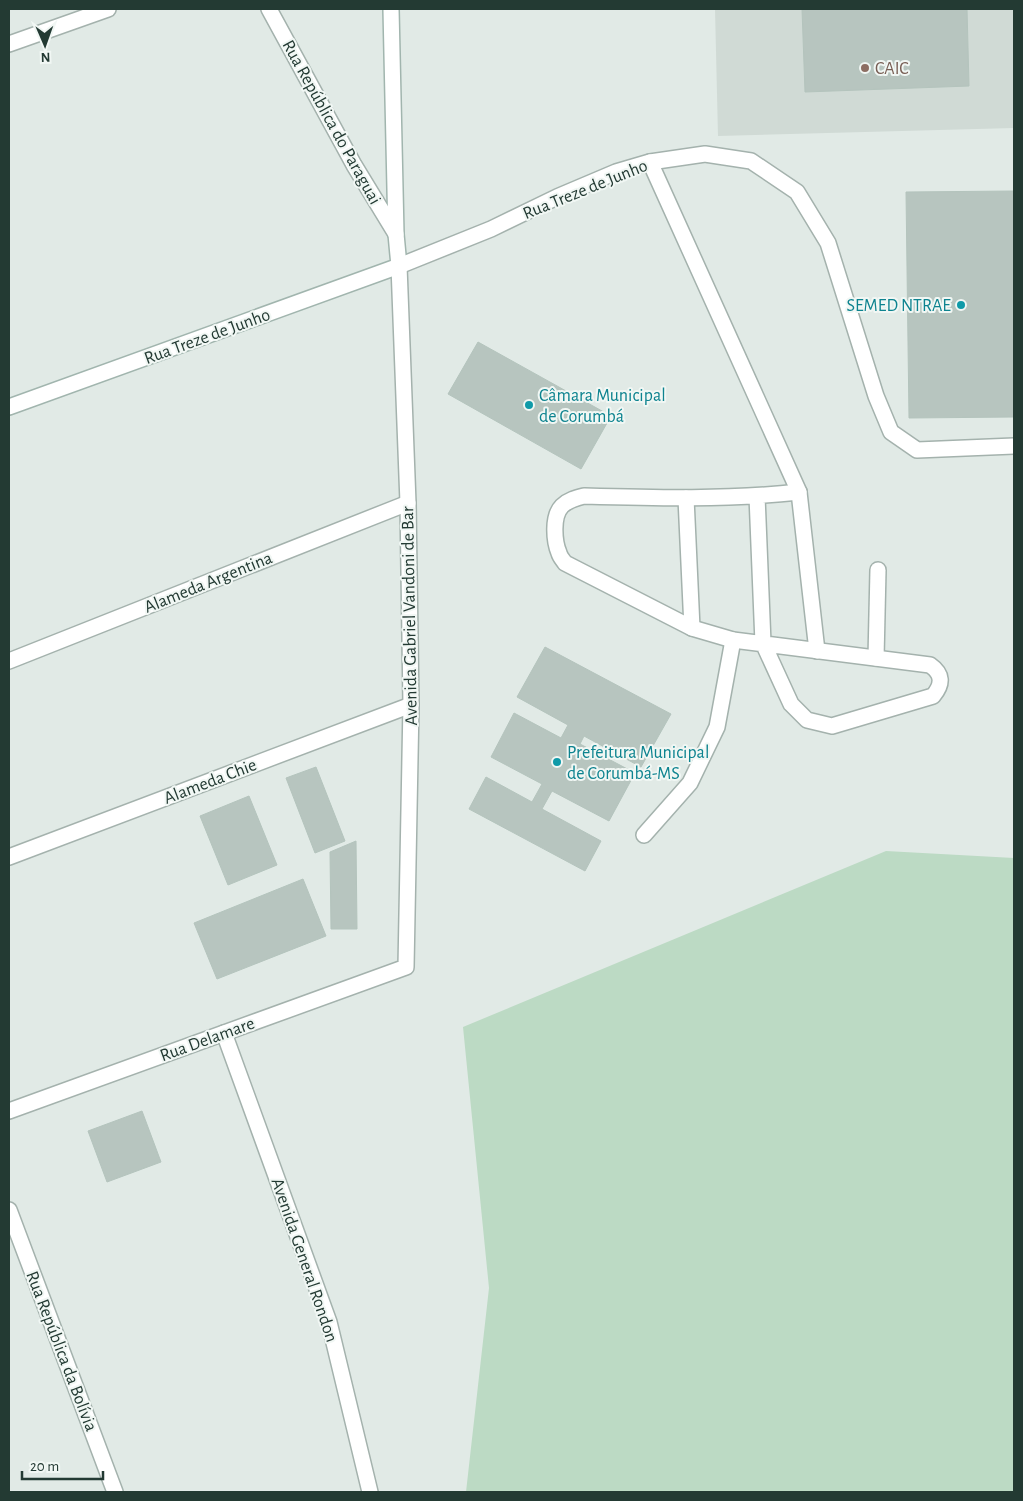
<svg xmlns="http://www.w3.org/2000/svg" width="1023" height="1501" font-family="'Alegreya Sans',sans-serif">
  <rect width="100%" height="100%" fill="#e1eae6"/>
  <polygon fill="#d0dad5" points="715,9 1014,9 1014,128 718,136"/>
  <polygon fill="#bcdac4" points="886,851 1014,858 1014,1492 466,1492 489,1288 463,1027"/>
  <g fill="#b7c5bf" stroke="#b4c4bd">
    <polygon points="802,9 967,9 969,86 805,92"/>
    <polygon points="1014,191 1014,417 909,418 906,192"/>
    <polygon points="478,342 611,416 581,469 448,394"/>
    <polygon points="545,647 671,714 641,767 584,736 580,744 635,773 609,821 552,791 542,809 601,841 585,871 469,809 486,777 532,802 542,784 491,757 514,713 561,738 568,725 517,697"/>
    <polygon points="316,767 345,841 315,853 286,778"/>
    <polygon points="249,796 277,865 228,885 200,816"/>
    <polygon points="356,841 357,929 331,929 330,852"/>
    <polygon points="303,879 326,936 217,979 194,923"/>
    <polygon points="142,1111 161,1162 107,1182 88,1131"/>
  </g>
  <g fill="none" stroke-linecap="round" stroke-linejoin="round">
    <g stroke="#a4b2ad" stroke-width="18">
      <g id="lane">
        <polyline points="650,162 799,492 817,651"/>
        <polyline points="399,266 491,229 557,197 616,172 650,162 705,154 751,161 797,192 828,243 876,396 891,432 917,450 1014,446"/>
        <path d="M757 496 763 643 791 704 807 720 832 726 933 696C943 684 943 674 930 665L733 640 692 628 565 563C563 560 560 557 559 553 554 541 552 516 562 506 568 500 576 498 584 496 656 498 727 500 799 492"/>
        <polyline points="686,498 692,628"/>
        <polyline points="876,658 878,570"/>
        <polyline points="644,835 690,783 717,727 733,640"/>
      </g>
    </g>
    <g stroke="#a4b2ad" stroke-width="18">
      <g id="street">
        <polyline points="269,9 354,165 396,234"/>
        <polyline points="9,44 108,9"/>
        <polyline points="9,661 408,503"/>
        <polyline points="9,857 411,705"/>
        <polyline points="224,1033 329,1322 370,1492"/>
        <polyline points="9,1111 406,967 411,705 408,503 399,266"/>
        <polyline points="9,1210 115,1492"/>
      </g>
    </g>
    <g stroke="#a1b5ae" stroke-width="18">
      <polyline id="secondary" points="9,407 399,266 396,234 391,9"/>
    </g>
    <use href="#lane" stroke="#fff" stroke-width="15"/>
    <use href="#street" stroke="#fff" stroke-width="15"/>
    <use href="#secondary" stroke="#fff" stroke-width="15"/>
  </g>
  <circle fill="#8d6e63" stroke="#f1f7f4" stroke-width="2" cx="865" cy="68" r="5"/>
  <g fill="#0f9aa8" stroke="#f1f7f4" stroke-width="2">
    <circle cx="961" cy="305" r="5"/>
    <circle cx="529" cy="405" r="5"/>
    <circle cx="557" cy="762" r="5"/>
  </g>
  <g text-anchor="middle" stroke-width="4" stroke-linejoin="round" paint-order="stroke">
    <g font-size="18" fill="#785e54" stroke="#f1f7f4" text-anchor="start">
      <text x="875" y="74">CAIC</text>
    </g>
    <g font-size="18" fill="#233a33" stroke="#f1f7f4">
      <text transform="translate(332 122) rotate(61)" y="6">Rua República do Paraguai</text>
      <text transform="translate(585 189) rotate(-22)" y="6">Rua Treze de Junho</text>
      <text transform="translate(207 336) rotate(-20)" y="6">Rua Treze de Junho</text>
      <text transform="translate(208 582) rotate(-22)" y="6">Alameda Argentina</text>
      <text transform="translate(409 616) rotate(-91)" y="6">Avenida Gabriel Vandoni de Bar</text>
      <text transform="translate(210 781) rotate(-21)" y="6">Alameda Chie</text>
      <text transform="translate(207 1039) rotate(-20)" y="6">Rua Delamare</text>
      <text transform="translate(305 1260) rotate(71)" y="6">Avenida General Rondon</text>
      <text transform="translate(62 1351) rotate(69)" y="6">Rua República da Bolívia</text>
    </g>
    <g font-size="18" fill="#0d838f" stroke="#f1f7f4" text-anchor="start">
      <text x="951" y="311" text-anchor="end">SEMED NTRAE</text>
      <text x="539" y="401">Câmara Municipal<tspan x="539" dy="21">de Corumbá</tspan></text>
      <text x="567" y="758">Prefeitura Municipal<tspan x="567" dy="21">de Corumbá-MS</tspan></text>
    </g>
  </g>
  <rect width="1023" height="1501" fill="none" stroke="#233a33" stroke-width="20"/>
  <g transform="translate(45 45) rotate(178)" stroke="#f1f7f4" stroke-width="4" paint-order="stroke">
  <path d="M0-4L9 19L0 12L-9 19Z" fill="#233a33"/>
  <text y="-8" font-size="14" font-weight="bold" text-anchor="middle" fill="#233a33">N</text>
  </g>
  <path d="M22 1471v8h81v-8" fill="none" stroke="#233a33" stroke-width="2.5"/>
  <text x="30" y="1471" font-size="15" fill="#233a33" stroke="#f1f7f4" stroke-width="4" paint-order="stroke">20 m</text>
</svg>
